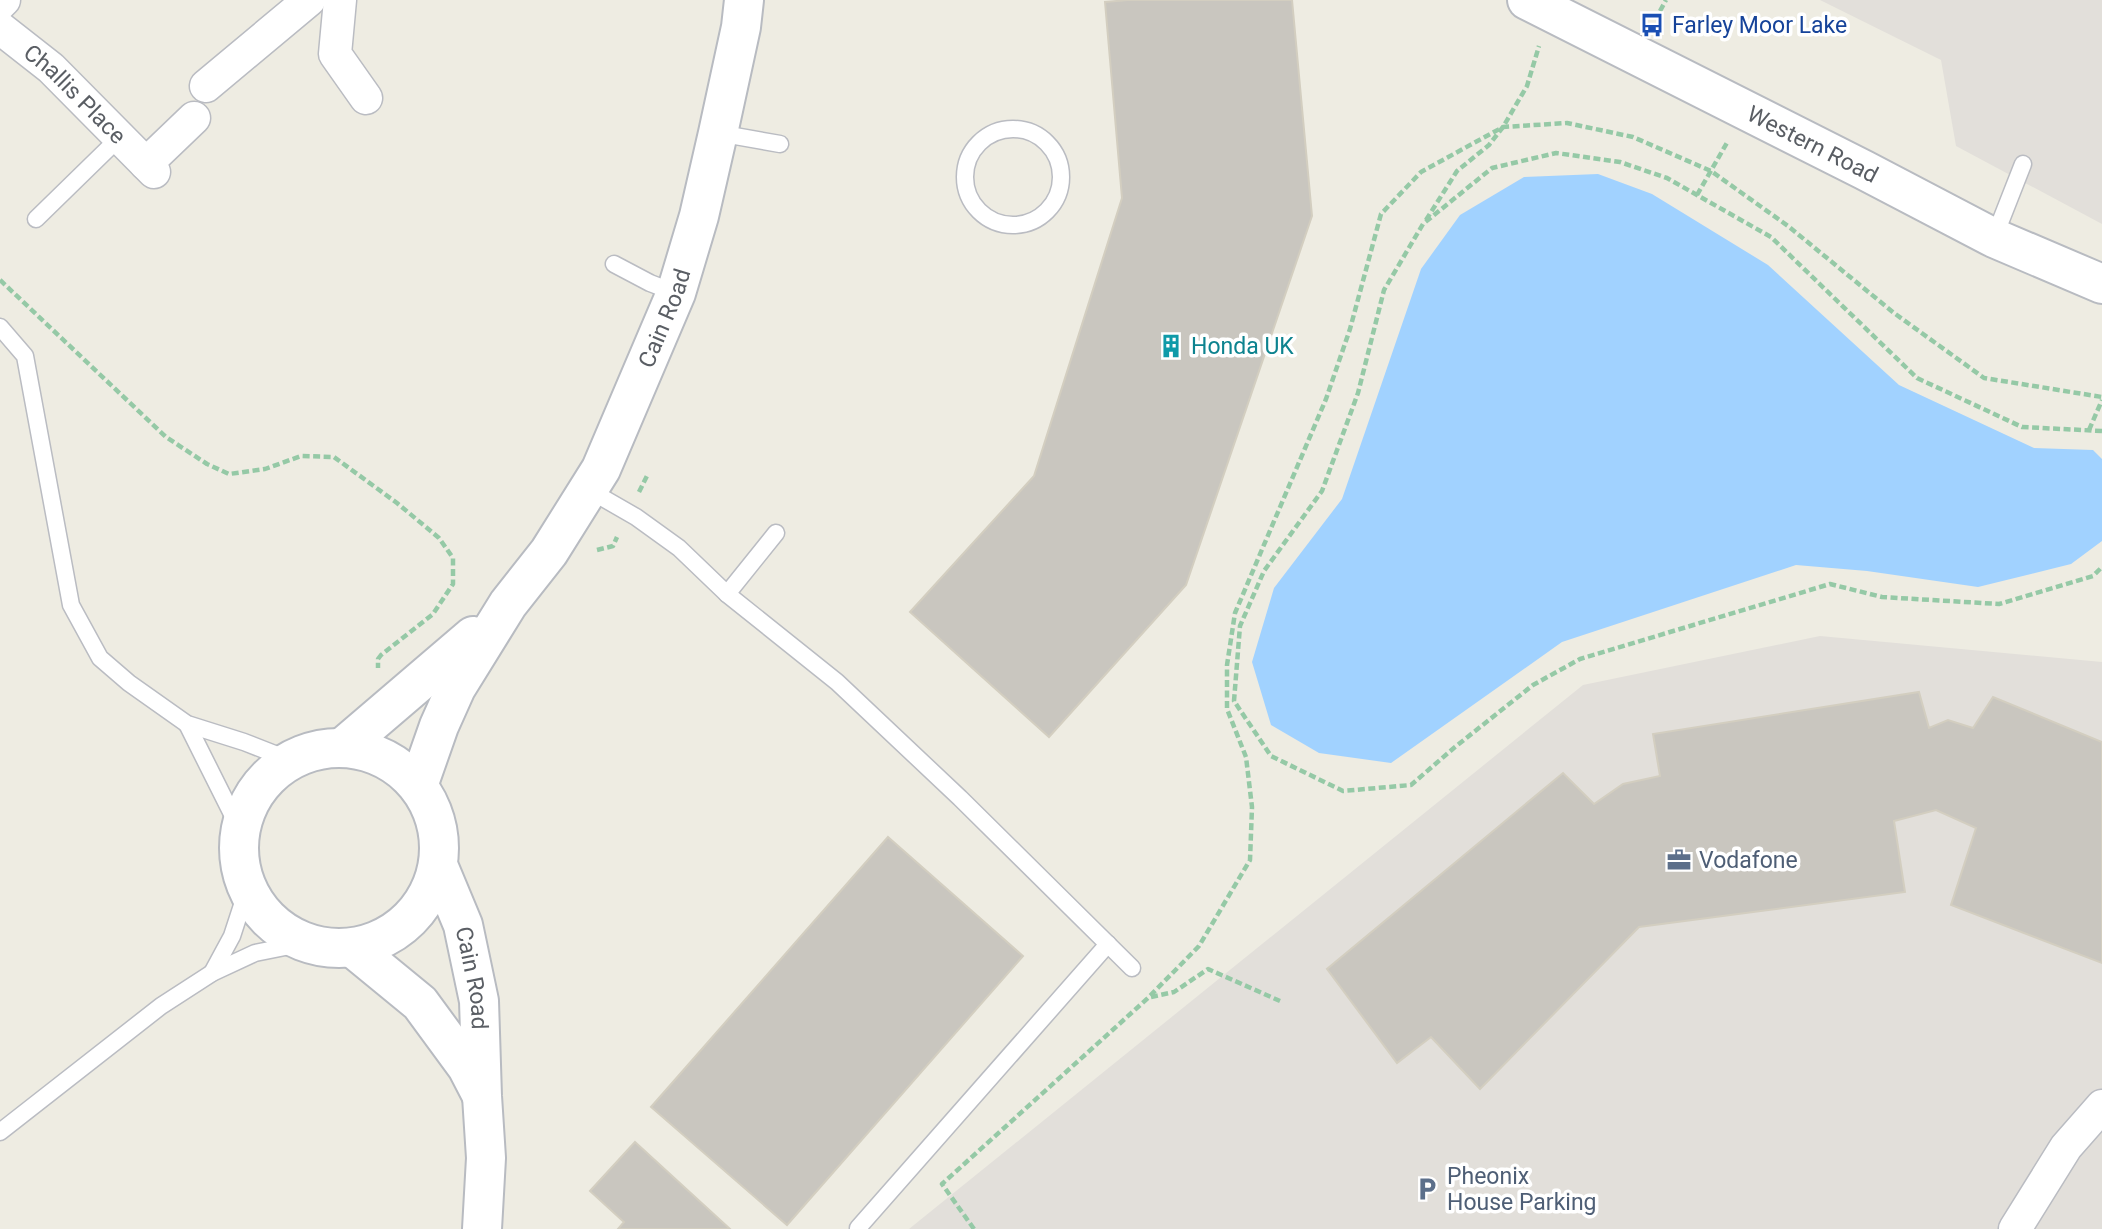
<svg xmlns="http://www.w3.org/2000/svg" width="2102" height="1229" font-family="Roboto,sans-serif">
  <rect width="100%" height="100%" fill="#eeece2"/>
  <g fill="#e2dfda">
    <polygon points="1820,0 2102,0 2102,224 1956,146 1941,60"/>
    <polygon points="1820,636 2102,662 2102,1229 909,1229 1583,685"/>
  </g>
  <polygon fill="#a1d2ff" points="1598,174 1652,194 1768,265 1899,385 2034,448 2093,450 2102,459 2102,541 2071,564 1978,587 1867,571 1796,565 1562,642 1391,763 1319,753 1271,725 1252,662 1274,588 1342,499 1421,269 1460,215 1524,177"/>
  <g fill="#c9c6bf" stroke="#d3cec0" stroke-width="2">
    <polygon points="1128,0 1292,0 1312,216 1186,585 1049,737 910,612 1034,476 1122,198 1105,2"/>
    <polygon points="1919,692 1929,728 1948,720 1973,728 1993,697 2102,742 2102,963 1951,905 1976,828 1936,810 1894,821 1905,892 1639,927 1480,1089 1431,1037 1397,1063 1327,969 1563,773 1594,804 1623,784 1660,776 1653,734"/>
    <polygon points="888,837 1023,956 787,1225 651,1107"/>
    <polygon points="635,1142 730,1229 618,1229 624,1222 590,1191"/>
  </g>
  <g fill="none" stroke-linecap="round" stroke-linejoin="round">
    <g stroke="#babcc2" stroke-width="19">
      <g id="lane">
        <circle cx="1013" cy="177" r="48"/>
        <polyline points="718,133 780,144"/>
        <polyline points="36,219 119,138"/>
        <polyline points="1994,238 2023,164"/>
        <polyline points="614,264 650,283 676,293"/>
        <polyline points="0,327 25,356 71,605 100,658 129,683 187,724 244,742 290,760"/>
        <polyline points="589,490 636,517 679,548 727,594 837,682 960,798 1132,968"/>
        <polyline points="727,594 776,533"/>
        <polyline points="187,724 240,830"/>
        <polyline points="212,973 232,936 247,890"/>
        <polyline points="0,1132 161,1006 212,973 255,953 305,943"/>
        <polyline points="858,1228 1108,944"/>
      </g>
    </g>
    <g stroke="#babcc2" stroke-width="35">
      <g id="street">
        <polyline points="340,0 335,54 366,98"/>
        <polyline points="0,4 4,0"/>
        <path id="s1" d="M0 28 51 68 154 172"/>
        <polyline points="206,86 309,0"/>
        <polyline points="146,164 194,118"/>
        <polyline points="2015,1229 2066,1147 2102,1106"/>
      </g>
    </g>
    <g stroke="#b8bbc1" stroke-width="42">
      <g id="secondary">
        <path id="s2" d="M1527 0 1864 170 1994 238 2102 284"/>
        <polyline points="342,748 473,636"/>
        <circle cx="339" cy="848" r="100"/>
        <path id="s3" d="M418 786 439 726 456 688 508 604 549 552 601 469 676 293 699 216 718 133 741 27 744 0"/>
        <path id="s4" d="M438 865 463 925 479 1001 482 1096 486 1158 482 1229"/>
        <polyline points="353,948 420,1003 467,1067 481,1094"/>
      </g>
    </g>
    <g stroke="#95c9a6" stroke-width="4.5" stroke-dasharray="7 3.5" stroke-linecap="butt">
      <polyline points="1660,11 1666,0"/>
      <polyline points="1697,195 1728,141"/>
      <polyline points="1426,220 1457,171 1489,145 1503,127 1527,86 1539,46"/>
      <polyline points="0,280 166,437 207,464 229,474 265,469 301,456 334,457 397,503 439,538 453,558 453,584 433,614 381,655 378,659 378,668"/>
      <polyline points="2089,430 2102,400"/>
      <polyline points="2102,431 2022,427 1917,378 1771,237 1667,178 1620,162 1556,153 1492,168 1423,224 1384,290 1358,393 1322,491 1264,571 1240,626 1234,701 1271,756 1343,791 1411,785 1455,747 1533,685 1580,659 1830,584 1882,597 1999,604 2093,576 2102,567"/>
      <polyline points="639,492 647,476"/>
      <polyline points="597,550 613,546 617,537"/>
      <polyline points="1151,997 1174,992 1208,969 1280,1001"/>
      <polyline points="974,1229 942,1184 1148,998 1199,946 1250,860 1252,807 1246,757 1227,709 1227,665 1235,613 1326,399 1350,329 1381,214 1421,172 1503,127 1567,123 1633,137 1711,171 1788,226 1894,313 1984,378 2102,397"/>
    </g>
    <use href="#lane" stroke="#fff" stroke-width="16"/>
    <use href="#street" stroke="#fff" stroke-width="32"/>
    <use href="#secondary" stroke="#fff" stroke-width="38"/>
  </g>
  <defs>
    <g id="bus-bare" transform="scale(1.89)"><path d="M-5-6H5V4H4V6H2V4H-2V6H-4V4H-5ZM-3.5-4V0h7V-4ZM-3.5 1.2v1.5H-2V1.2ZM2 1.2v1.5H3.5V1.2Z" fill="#1a4fb4" stroke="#fff" stroke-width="2.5" paint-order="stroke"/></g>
    <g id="building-bare" transform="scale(1.89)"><path d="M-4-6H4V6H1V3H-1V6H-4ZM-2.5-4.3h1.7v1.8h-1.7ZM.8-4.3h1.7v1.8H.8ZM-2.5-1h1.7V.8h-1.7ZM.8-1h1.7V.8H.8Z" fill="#0f9aa8" stroke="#fff" stroke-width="2.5" paint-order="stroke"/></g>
    <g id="office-bare" transform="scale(1.89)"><path d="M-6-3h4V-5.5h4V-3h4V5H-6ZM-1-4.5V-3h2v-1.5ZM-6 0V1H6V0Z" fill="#5c6f8a" stroke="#fff" stroke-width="2.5" paint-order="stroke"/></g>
    <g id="parking-bare" transform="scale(1.89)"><path d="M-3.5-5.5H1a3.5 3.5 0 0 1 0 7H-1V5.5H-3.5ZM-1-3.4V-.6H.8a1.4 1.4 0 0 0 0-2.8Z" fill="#5c6f8a" stroke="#fff" stroke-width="2.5" paint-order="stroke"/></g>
  </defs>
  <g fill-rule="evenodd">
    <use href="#bus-bare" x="1652" y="25"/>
    <use href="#building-bare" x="1171" y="346"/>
    <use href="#office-bare" x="1679" y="860"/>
    <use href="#parking-bare" x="1427" y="1189"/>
  </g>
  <g text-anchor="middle" stroke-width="7" stroke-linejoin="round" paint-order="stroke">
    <g font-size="23" fill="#164399" stroke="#fff" text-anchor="start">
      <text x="1672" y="33">Farley Moor Lake</text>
    </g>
    <g font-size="23" fill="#5a5e64" stroke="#fff">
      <text dy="8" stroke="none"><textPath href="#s1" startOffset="100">Challis Place</textPath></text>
      <text dy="8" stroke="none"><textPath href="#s2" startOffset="320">Western Road</textPath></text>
      <text dy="8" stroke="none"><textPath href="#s3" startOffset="532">Cain Road</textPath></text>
      <text dy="8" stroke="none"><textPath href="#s4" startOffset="119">Cain Road</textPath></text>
    </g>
    <g font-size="23" fill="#0d838f" stroke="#fff" text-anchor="start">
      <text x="1191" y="354">Honda UK</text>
    </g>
    <g font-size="23" fill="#4e5e75" stroke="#fff" text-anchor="start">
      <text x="1699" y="868">Vodafone</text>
      <text x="1447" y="1184">Pheonix<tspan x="1447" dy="26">House Parking</tspan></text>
    </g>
  </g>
</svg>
